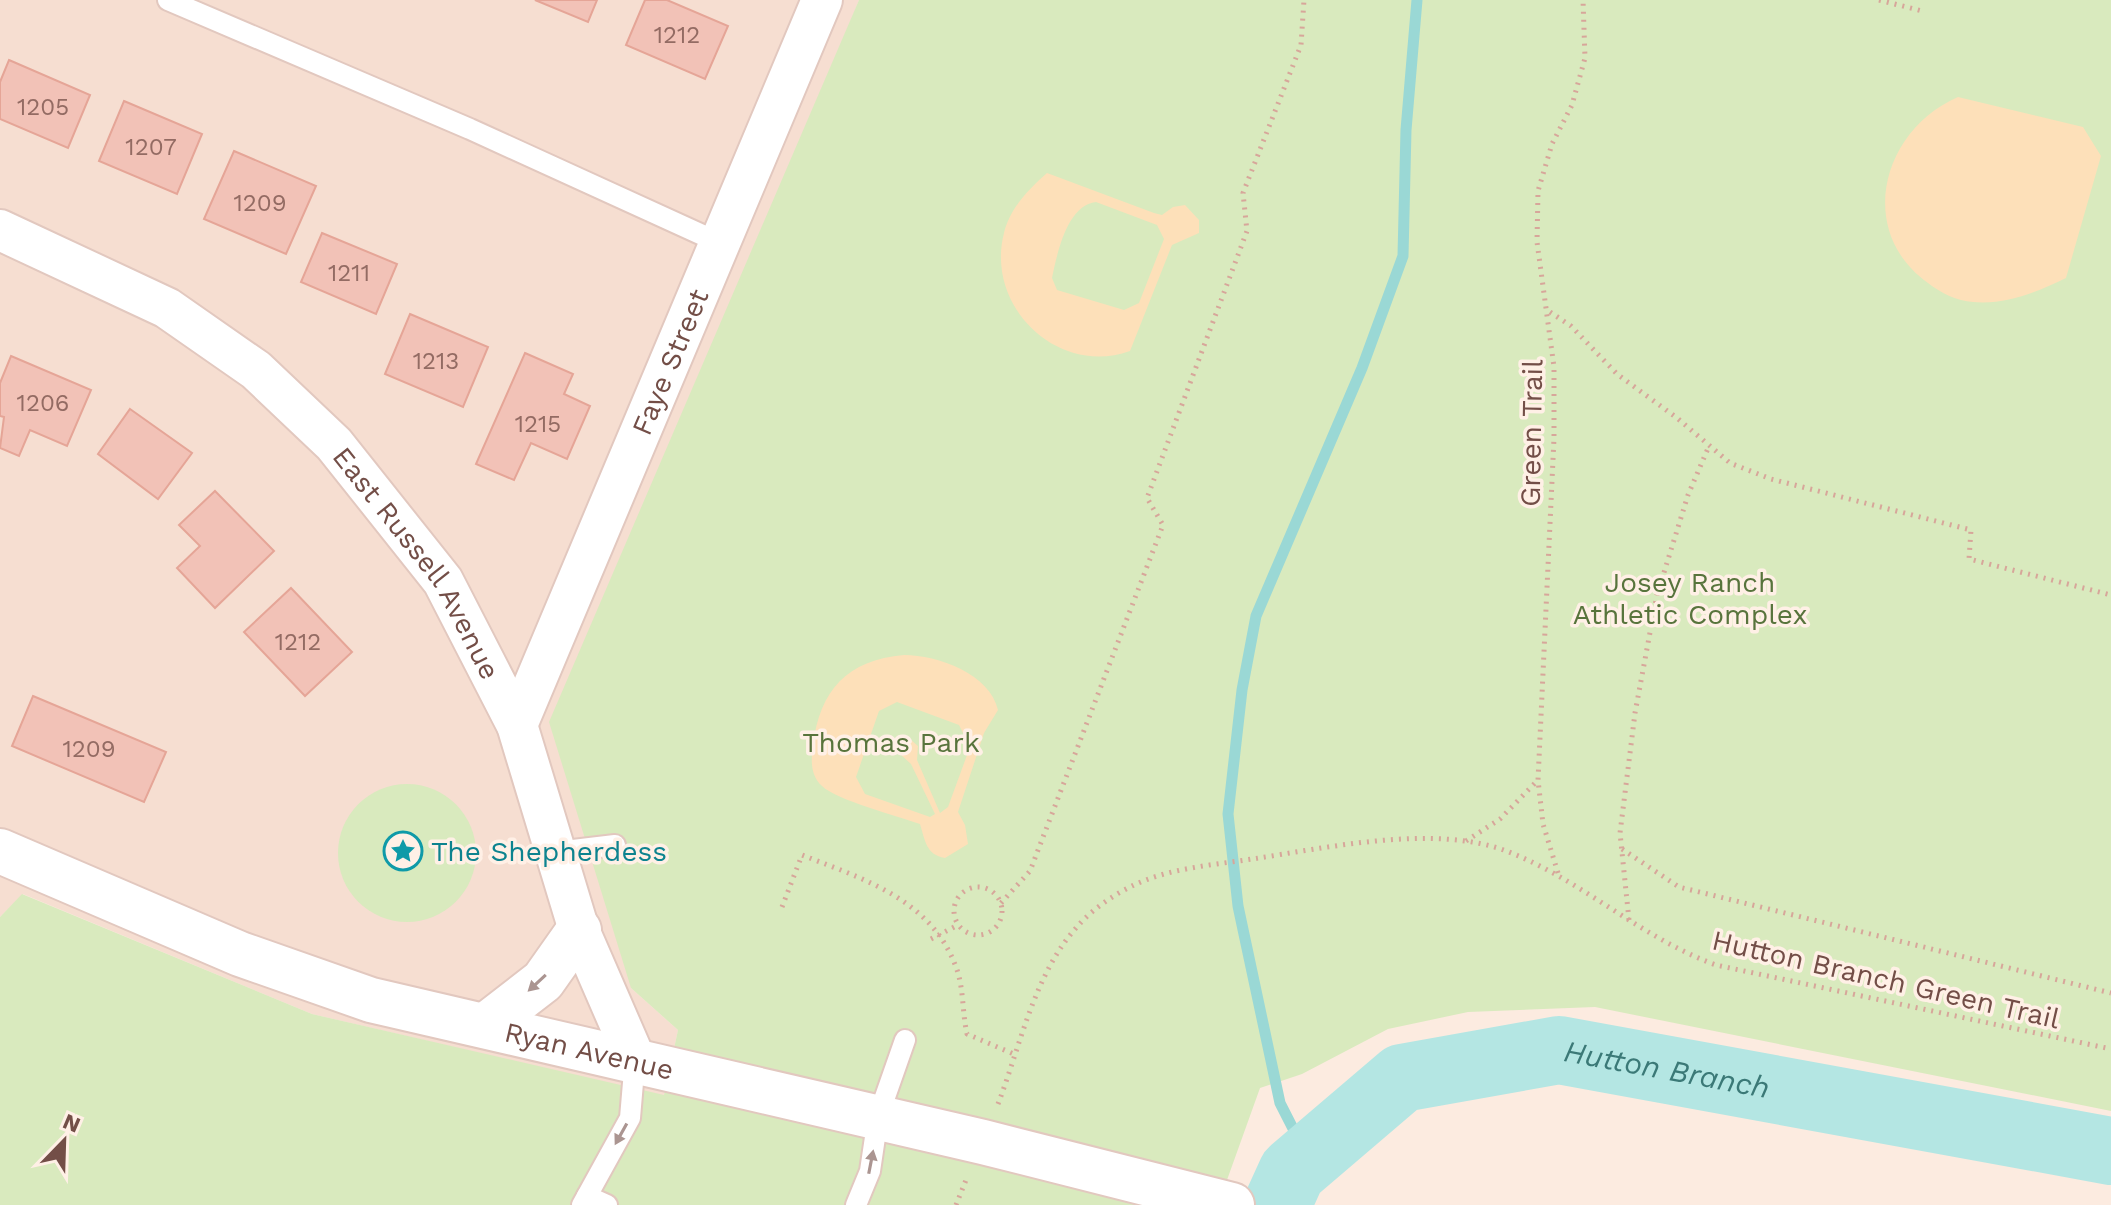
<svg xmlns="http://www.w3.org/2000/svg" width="2111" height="1205" font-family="'Work Sans',sans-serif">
  <rect width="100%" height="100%" fill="#fcebe0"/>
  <polygon fill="#f6ded1" points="0,0 859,0 843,41 631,988 678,1030 664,1096 312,1014 23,894 0,917"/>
  <g fill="#d9eabe">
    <polygon points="859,0 2111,0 2111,1111 1595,1007 1468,1012 1388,1029 1302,1074 1260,1088 1218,1205 0,1205 0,917 22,894 312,1014 664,1095 678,1030 631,988 549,722"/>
    <circle cx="407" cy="853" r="69"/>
  </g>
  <g fill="#fde0b9" fill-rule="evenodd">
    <path d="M1958 97 2083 127 2101 156 2066 278C2037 292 2006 305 1973 302 1957 301 1941 293 1928 283 1855 231 1882 130 1958 97Z"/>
    <path d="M1047 173 1154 213 1162 215 1173 207 1185 205 1199 220V233L1172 245 1130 351C1057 377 985 306 1004 233 1010 208 1029 189 1047 173ZM1096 202 1157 225 1164 239 1139 303 1124 310 1057 290 1052 278C1057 254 1067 205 1096 202Z"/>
    <path d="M904 655C938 655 990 674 998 710L984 733 958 812 965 825 968 844 945 858C926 855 925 840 920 824 898 816 836 800 822 786 810 775 811 760 813 745 820 690 847 660 904 655ZM897 702 959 725 970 747 948 807 940 813 917 760 918 746 910 739 901 742 900 754 911 764 935 814 930 817 865 794 856 777 879 711Z"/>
  </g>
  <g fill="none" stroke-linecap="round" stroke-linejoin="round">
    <polyline stroke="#9ad8d5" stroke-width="11" points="1308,1158 1280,1103 1238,906 1228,814 1242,690 1256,616 1362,368 1403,256 1406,130 1417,0"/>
    <path stroke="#b4e6e3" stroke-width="68" id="s1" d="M1277 1205 1292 1172 1402 1078 1559 1050 2111 1151"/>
  </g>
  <g fill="#f2c2b7" stroke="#e5a597" stroke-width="2">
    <polygon points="535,0 597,0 588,22"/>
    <polygon points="645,0 667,0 728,26 705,79 626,45"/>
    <polygon points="9,60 90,95 68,148 0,119 0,82"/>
    <polygon points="124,101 202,134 177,194 99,161"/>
    <polygon points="234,151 316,186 286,254 204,219"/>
    <polygon points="322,233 397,264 376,314 301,282"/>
    <polygon points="410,314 488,347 463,407 385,374"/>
    <polygon points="525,353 573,374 564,394 590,406 567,459 531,443 514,480 476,464"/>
    <polygon points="11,356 91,390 67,446 30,430 19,456 0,448 4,417 0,416 0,383"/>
    <polygon points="130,409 192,453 158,499 98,454"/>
    <polygon points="215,491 274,551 215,608 177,568 200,546 179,525"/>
    <polygon points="291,588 352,652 305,696 244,632"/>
    <polygon points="33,696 166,752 144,802 12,746"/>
  </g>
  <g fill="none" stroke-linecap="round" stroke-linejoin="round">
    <g stroke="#e2c8bf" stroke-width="24">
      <g id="service">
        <polyline points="168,0 470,129 720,243"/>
        <polyline points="556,852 615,845"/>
        <polyline points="587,1196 607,1205"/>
        <polyline points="582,1205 630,1118 635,1059"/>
        <polyline points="856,1205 870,1171 878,1117 905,1040"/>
      </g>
    </g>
    <g stroke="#e2c8bf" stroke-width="44">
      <g id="minor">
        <path id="s2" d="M0 230 167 308 256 370 334 444 443 581 517 725 579 930 635 1059"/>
        <path id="s3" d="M517 725 822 0"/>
      </g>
    </g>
    <g stroke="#e2c8bf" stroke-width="48">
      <g id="tertiary">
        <path id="s4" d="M0 851 240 954 371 1000 983 1142 1232 1205"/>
        <polyline points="485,1026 543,981 579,930"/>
      </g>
    </g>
    <g stroke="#d7a69a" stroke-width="5" stroke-dasharray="2 6" stroke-linecap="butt">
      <polyline points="1879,0 1922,11"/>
      <polyline points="1550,312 1571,326 1617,374 1677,418 1730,463 1771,479 1971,530 1969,559 2111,595"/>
      <polyline points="1466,841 1500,819 1537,781"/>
      <polyline points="1622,849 1679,887 2111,993"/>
      <polyline points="1558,873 1543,824 1538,780 1554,438 1554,367 1537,242 1538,191 1552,144 1572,105 1585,58 1583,0"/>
      <circle cx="978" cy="911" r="24"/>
      <polyline points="1001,903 1030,871 1163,525 1147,498 1247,231 1243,193 1301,45 1304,0"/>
      <path d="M782 907 802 855C863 879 931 899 956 967 964 988 962 1012 967 1034L1016 1055"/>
      <polyline points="1629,920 1620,833 1635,713 1657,595 1688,495 1709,446"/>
      <polyline points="931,939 958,925"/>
      <path d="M998 1104C1020 1047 1034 975 1076 928 1091 910 1113 895 1134 885 1170 868 1213 865 1252 859 1327 848 1436 823 1509 852 1583 881 1641 938 1716 965L2111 1049"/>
      <polyline points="956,1205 966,1180"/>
    </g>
    <use href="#service" stroke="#fff" stroke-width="20"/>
    <use href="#minor" stroke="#fff" stroke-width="40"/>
    <use href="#tertiary" stroke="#fff" stroke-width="44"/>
  </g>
  <defs><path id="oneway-solid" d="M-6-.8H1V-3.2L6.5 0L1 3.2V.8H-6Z" transform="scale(2)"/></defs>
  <g fill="#ab9591">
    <use href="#oneway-solid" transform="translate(537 983) rotate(137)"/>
    <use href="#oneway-solid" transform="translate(621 1134) rotate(119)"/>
    <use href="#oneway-solid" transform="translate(871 1162) rotate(-79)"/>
  </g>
  <defs>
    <g id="sight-ring" transform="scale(2)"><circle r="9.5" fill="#fff0e6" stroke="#0f9aa8" stroke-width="1.5"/><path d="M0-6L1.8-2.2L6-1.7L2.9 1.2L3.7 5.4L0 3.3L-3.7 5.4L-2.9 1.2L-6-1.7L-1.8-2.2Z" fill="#0f9aa8"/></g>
  </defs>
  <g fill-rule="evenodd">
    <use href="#sight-ring" x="403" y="851"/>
  </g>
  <g text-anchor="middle" stroke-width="7" stroke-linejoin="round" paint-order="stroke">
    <g font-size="24" fill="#936b63">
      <text x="677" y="43">1212</text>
      <text x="43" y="115">1205</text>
      <text x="151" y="155">1207</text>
      <text x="260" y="211">1209</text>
      <text x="349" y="281">1211</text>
      <text x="436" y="369">1213</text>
      <text x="43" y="411">1206</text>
      <text x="538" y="432">1215</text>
      <text x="298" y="650">1212</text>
      <text x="89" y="757">1209</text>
    </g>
    <g font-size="28" fill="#734e47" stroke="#fff0e6">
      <text dy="10" stroke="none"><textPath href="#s3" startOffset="394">Faye Street</textPath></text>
      <text transform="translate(1531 433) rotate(-89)" y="10">Green Trail</text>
      <text dy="10" stroke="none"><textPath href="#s2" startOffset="546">East Russell Avenue</textPath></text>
      <text transform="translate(1886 979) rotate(13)" y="10">Hutton Branch Green Trail</text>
      <text dy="10" stroke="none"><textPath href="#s4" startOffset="624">Ryan Avenue</textPath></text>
    </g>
    <g font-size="28" fill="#58743c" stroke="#fff0e6">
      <text x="1690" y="592">Josey Ranch<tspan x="1690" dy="32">Athletic Complex</tspan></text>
      <text x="891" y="752">Thomas Park</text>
    </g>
    <g font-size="28" fill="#0d838f" stroke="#fff0e6" text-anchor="start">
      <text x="431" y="861">The Shepherdess</text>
    </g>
    <g font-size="30" font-style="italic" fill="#3b7977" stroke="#fff0e6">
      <text dy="10" stroke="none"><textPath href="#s1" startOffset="450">Hutton Branch</textPath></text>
    </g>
  </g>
  <g transform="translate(64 1141) rotate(23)" stroke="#fff0e6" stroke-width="6" paint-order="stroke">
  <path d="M0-6L14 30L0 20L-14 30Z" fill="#734e47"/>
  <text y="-12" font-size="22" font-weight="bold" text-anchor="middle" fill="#734e47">N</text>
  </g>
</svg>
